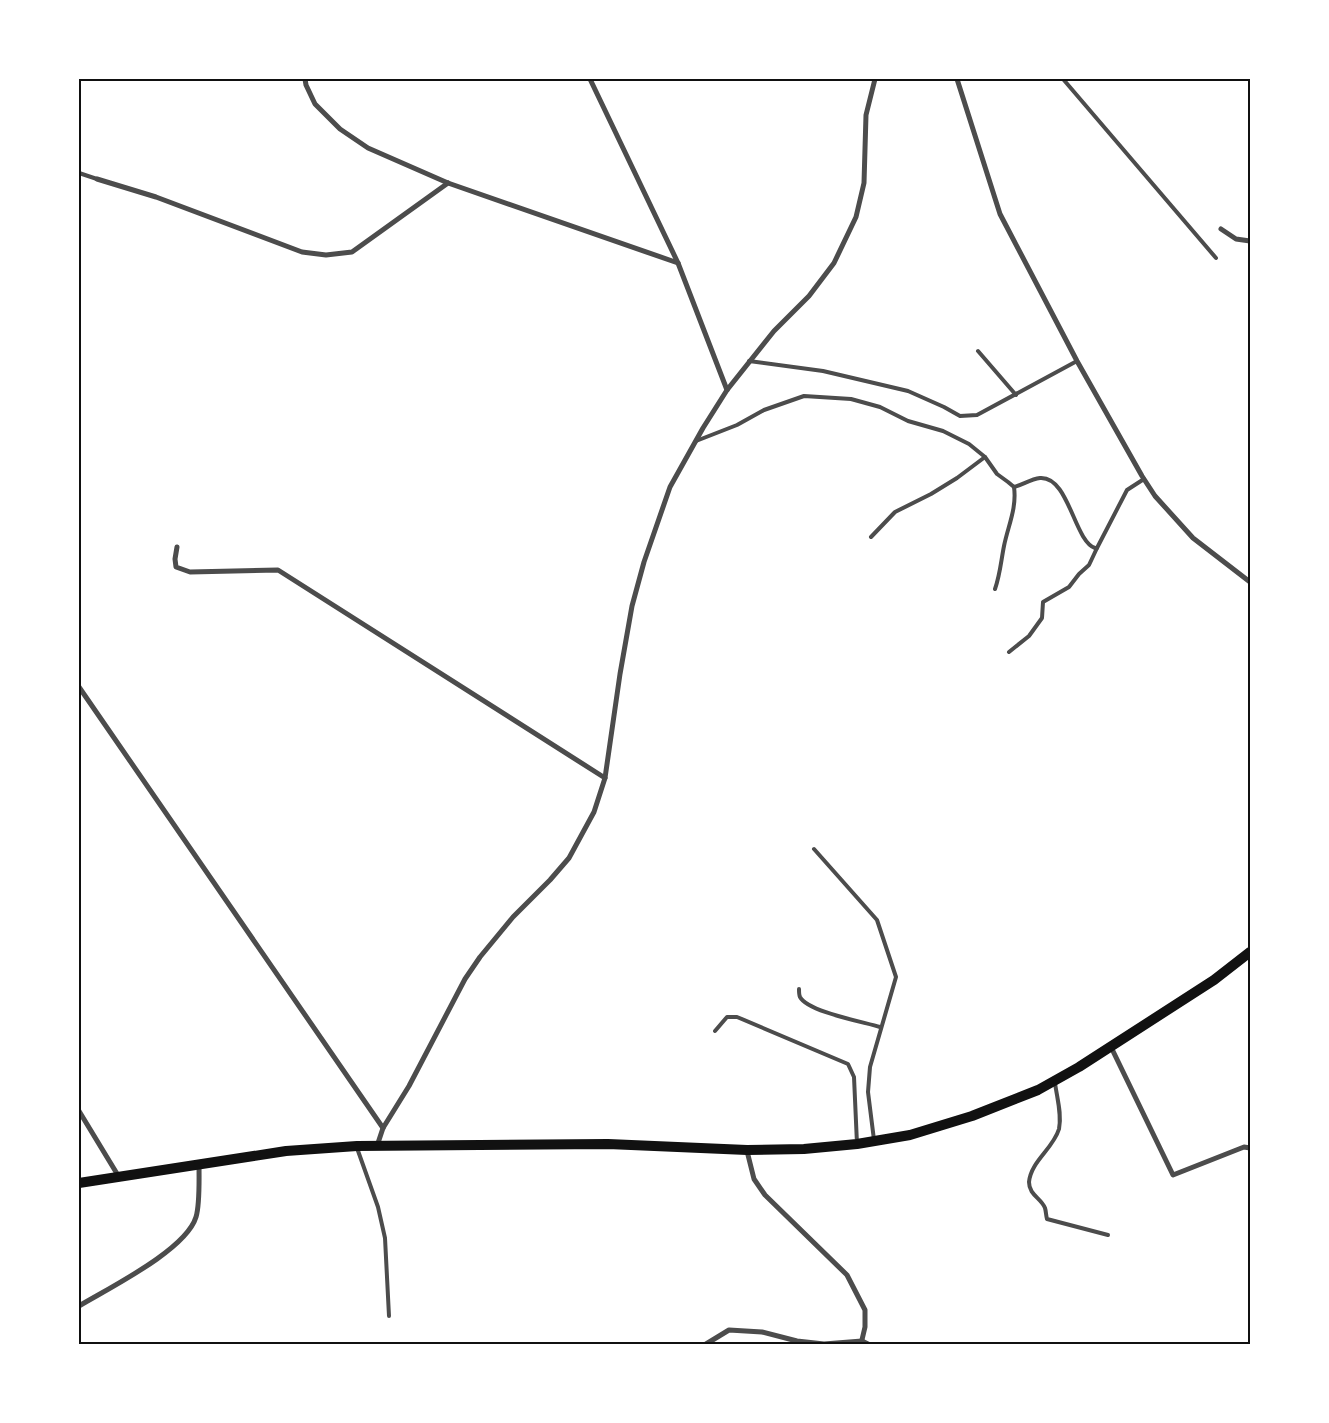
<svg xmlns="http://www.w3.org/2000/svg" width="1329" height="1423" font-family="Karla,sans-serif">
  <rect width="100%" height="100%" fill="#fff"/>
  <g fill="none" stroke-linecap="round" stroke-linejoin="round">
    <g stroke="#4c4c4c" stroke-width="4">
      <polyline points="1063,79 1216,258"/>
      <polyline points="79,173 97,179"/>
      <polyline points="978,351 1016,395"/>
      <polyline points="749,361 823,371 908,391 944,407 960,416 977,415 1077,361"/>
      <polyline points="696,441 737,425 764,410 804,396 851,399 880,407 908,421 943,431 969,444 985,457 957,478 931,494 895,512 871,537"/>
      <path d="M985 457 997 474 1008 482 1014 487C1022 485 1031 479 1040 478 1069 476 1074 541 1095 548H1097L1127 490 1144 479"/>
      <path d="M995 589C1000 575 1001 561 1004 546 1008 526 1017 508 1014 487"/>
      <polyline points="1009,652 1029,636 1042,618 1043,602 1069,587 1079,574 1089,565 1097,548"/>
      <polyline points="814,849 877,920 896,977 870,1067 868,1092 874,1140"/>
      <path d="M799 989C799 992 799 995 800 997 808 1012 864 1022 880 1027"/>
      <polyline points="715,1031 727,1017 737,1017 848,1064 854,1077 857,1144"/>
      <path d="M1055 1083C1057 1098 1062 1114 1059 1129 1053 1149 1031 1161 1029 1182 1029 1195 1041 1198 1045 1208 1046 1211 1046 1216 1047 1219L1108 1235"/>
      <polyline points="357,1148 378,1207 385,1238 389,1316"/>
    </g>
    <g stroke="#4c4c4c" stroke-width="5">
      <polyline points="305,79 306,85 315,104 340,129 368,148 448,183 678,263"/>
      <polyline points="590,79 678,263 727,390"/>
      <polyline points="957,79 1000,214 1077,361 1142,476 1155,496 1193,538 1250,582"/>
      <polyline points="97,179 156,197 302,252 326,255 352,252 448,183"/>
      <polyline points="1221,229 1236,239 1250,241"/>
      <polyline points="177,547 175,559 176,567 190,572 278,570 605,778"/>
      <polyline points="79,687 383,1128"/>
      <polyline points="1111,1047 1173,1175 1244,1147 1250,1148"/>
      <polyline points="79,1111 119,1177"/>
      <polyline points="377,1146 383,1128 409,1086 465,979 480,957 513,917 550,880 569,858 594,812 605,778 620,674 632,606 644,562 670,487 703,428 727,390 774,331 809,296 834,263 856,217 864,183 866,115 875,79"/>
      <polyline points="747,1151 754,1179 765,1195 847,1275 865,1310 865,1327 861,1344"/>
      <path d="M79 1306C109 1288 186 1250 196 1217 200 1204 199 1178 199 1164"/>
      <polyline points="706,1344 729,1330 762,1332 797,1341 824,1344 862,1341 868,1344"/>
    </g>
    <polyline stroke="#111" stroke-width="10" points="79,1183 286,1151 357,1146 608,1144 747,1150 804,1149 857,1144 910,1135 972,1116 1038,1090 1079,1067 1214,980 1250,952"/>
  </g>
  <rect width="1329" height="1423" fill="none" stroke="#ffffff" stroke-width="160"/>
  <rect x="80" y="80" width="1169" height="1263" fill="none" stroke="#111" stroke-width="2"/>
</svg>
